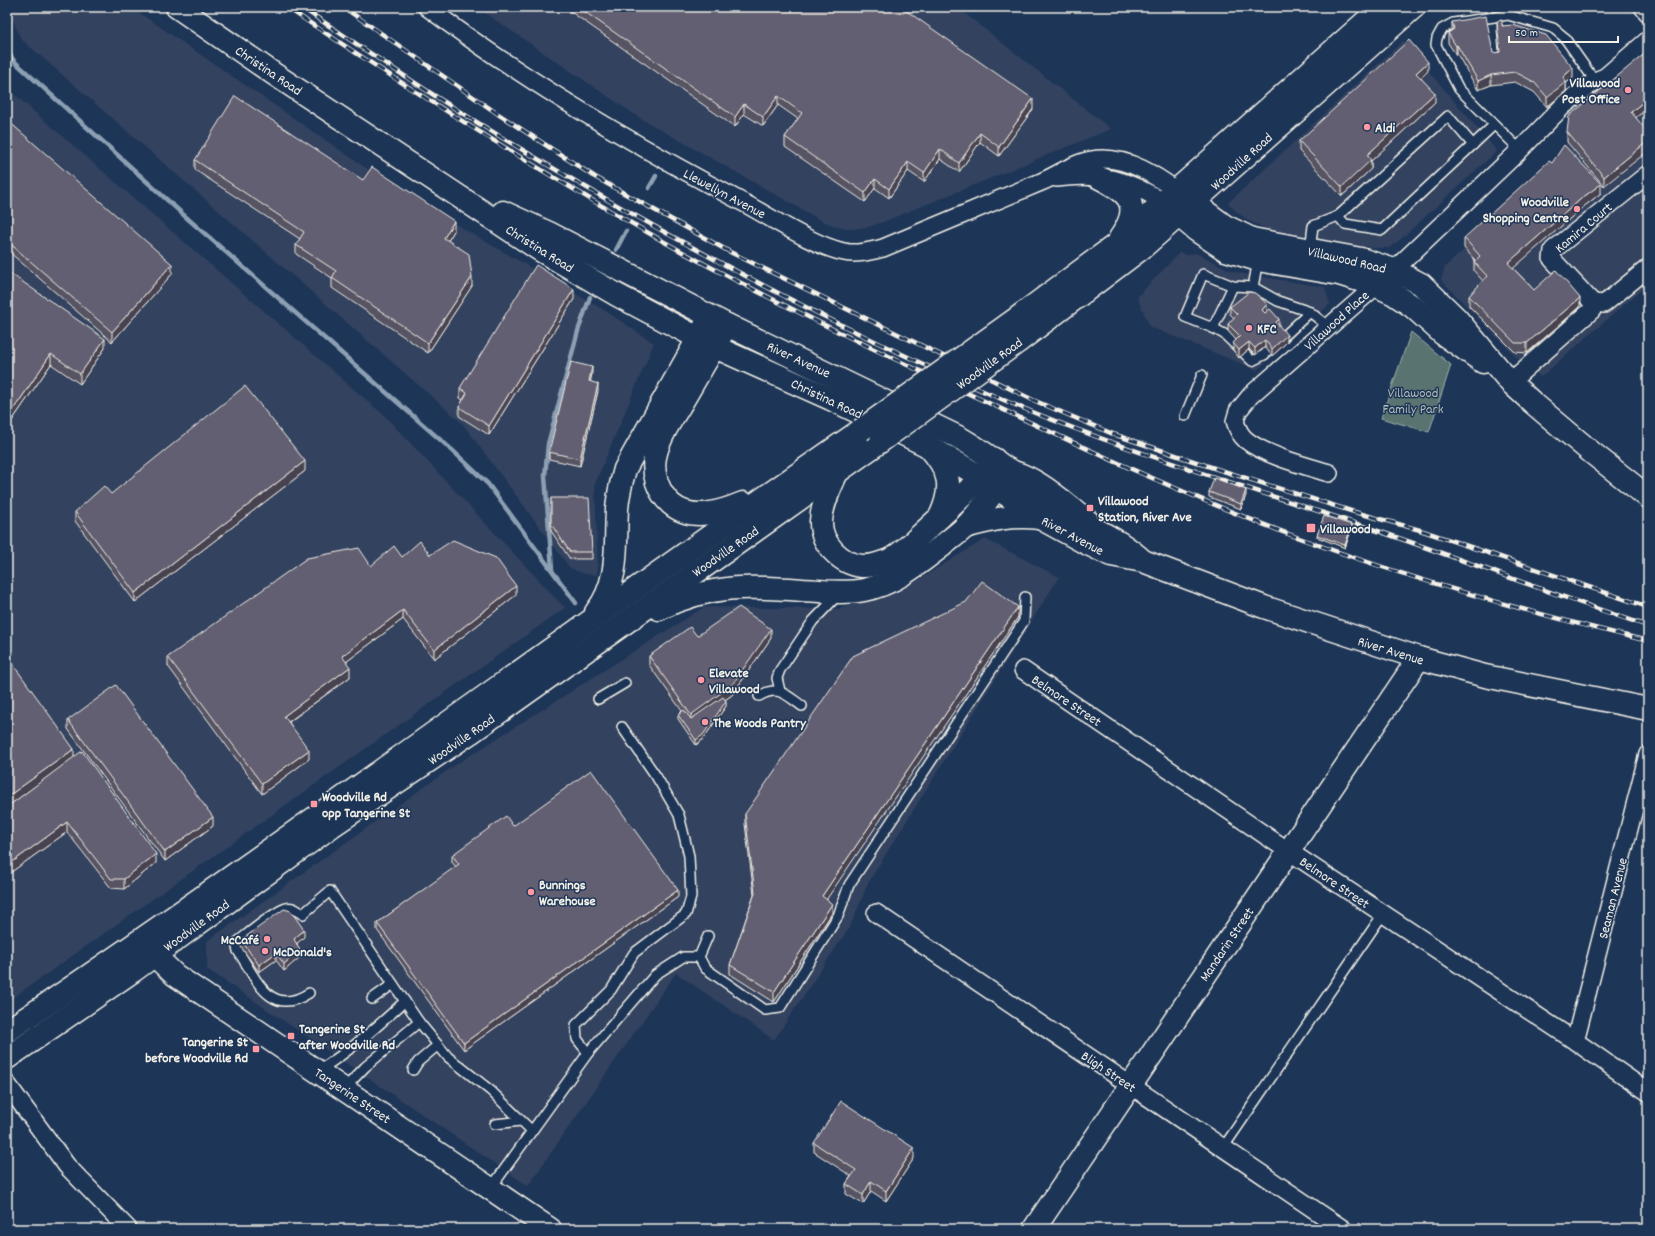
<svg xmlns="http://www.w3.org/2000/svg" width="1655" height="1236" font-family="Dekko,sans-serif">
  <rect width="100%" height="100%" fill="#1d3557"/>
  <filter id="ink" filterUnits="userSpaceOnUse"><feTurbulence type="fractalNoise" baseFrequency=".025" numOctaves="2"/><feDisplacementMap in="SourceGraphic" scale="8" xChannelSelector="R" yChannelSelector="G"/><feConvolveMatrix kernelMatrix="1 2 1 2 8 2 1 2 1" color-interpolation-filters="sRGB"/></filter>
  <g filter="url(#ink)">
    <g fill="#32425f">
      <polygon points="7,7 131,7 407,196 604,310 654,343 595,484 598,567 597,575 584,574 570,568 462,423 21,39"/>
      <polygon points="476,7 957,7 1111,129 883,222 869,227 853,229 839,227 824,222 638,117"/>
      <polygon points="1403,41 1497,151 1400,240 1389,248 1373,248 1271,231 1247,220 1236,211 1228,203"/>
      <polygon points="1648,61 1648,284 1541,377 1520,361 1441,280 1445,267 1549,171 1567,142 1569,125"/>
      <polygon points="7,88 386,417 565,608 7,1002"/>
      <polygon points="1180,252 1186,255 1196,253 1232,271 1244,274 1325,287 1330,304 1257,370 1150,327 1137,297"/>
      <polygon points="985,539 1059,577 868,883 851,925 774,1040 676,973 528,1186 207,969 207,941 455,765 704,607 838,609 905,588"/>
    </g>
    <polygon fill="#597370" stroke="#a6b2ac" points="1411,332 1451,365 1429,432 1381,418"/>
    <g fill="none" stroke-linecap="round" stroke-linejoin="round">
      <g stroke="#8da0b3" stroke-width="4.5">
        <polyline points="7,51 15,62 187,218 452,450 488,484 576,603"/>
        <polyline points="649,188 656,176"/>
        <polyline points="616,250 626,231"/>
        <polyline points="552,569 545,476 548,444 578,331 590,297"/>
      </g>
      <g stroke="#f4f1e8" stroke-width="12">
        <g id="lane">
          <polyline points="1520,150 1459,89 1436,45 1437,38 1442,29 1453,23 1508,15 1553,28 1564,37 1595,81"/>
          <polyline points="1338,216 1448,116 1473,145"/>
          <polyline points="1310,250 1313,226 1338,216 1345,224 1382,230 1494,125"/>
          <polyline points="1233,286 1203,274 1185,317 1213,328 1233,286 1253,287 1278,301 1310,312 1329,327"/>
          <polyline points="1253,287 1258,260"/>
          <polyline points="1213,328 1224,334 1252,361 1264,355 1310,312"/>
          <polyline points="1185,416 1202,375"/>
          <path d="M1016 466C1045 475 1070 499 1093 517"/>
          <polyline points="780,691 777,678 780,670 813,621 839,594"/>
          <path d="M759 696C779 685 785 694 802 706"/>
          <polyline points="598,699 625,683"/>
          <polyline points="699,957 705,968 765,1010 780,1008 838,916 849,885 1024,621 1025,597"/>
          <path d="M309 993C270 1018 257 980 238 951L236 943C249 933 272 913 286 908 293 906 298 911 303 914L330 891 419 1022 438 1045 448 1057 491 1091 532 1131"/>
          <polyline points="372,999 393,984"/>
          <polyline points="588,1053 577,1039 576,1025 611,990 634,953 686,914 691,897 689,856 679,815 656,776 622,727"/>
          <polyline points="413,1070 418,1062 438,1045"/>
          <path d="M318 1071C350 1051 377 1027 405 1001"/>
          <polyline points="344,1089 365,1067 419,1022"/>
          <polyline points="495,1124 521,1121"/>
          <polyline points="1223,1148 1383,914"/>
          <polyline points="491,1188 588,1053 655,975 683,957 699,957 708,936"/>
        </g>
      </g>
      <g stroke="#f4f1e8" stroke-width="20">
        <g id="street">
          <path d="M427 7C526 82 634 145 744 203 772 218 814 246 844 252 857 255 871 251 883 248 936 226 988 204 1041 182 1062 173 1078 159 1103 159 1130 159 1155 175 1177 191"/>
          <polyline points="1643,7 1648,13"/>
          <path d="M1056 178C1098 173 1128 178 1164 203"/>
          <polyline points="1593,303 1604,304 1648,268"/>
          <polyline points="1510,382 1592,310 1593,303 1552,259 1553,250 1648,174"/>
          <path d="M1329 473C1306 466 1264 455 1246 440 1240 435 1237 428 1235 421L1238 411 1251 395 1394 270 1520 150 1563 106 1595 81 1605 77 1648 40"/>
          <polyline points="1023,670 1275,842 1575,1041 1648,1092"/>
          <polyline points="876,913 1343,1229"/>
          <polyline points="1575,1041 1648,754"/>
          <polyline points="7,1084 67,1166 128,1229"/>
        </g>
      </g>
      <g stroke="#f4f1e8" stroke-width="25">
        <g id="secondary">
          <polyline points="177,7 274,74 540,250 617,295 715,347 831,399 928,446 981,477 1040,518 1084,542 1111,555 1143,561 1264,607 1419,658 1485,676 1648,709"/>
          <polyline points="1178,191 1225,226 1252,239 1361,259 1394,270 1421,284 1457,319 1510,382 1533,403 1591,452 1648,497"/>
          <polyline points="1165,204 1196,230 1226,250 1258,260 1339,274 1375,285 1394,294 1412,306 1443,334 1483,362"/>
          <path d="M503 212 549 233 727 325 958 437C996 458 1029 487 1066 512 1092 529 1120 539 1143 561"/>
          <polyline points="145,940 154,955 175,975 550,1229"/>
          <polyline points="1034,1229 1419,658"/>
        </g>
      </g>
      <g stroke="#f4f1e8" stroke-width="25">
        <g id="primary">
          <path d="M1096 176C1128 192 1144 203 1120 238"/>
          <polyline points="1009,324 1114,246 1382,7"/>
          <path d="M727 325C712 351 697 376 682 402 672 419 659 437 655 457 652 474 658 492 671 504 692 522 721 512 743 503"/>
          <polyline points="1019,341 1142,248 1414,7"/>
          <path d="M928 446C950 470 954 487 940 517"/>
          <path d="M837 472C831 487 822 503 821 521 820 543 841 564 862 566 871 567 881 563 889 560 903 553 915 540 927 529 951 507 975 486 994 459"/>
          <path d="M965 527C994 519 1010 515 1040 518"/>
          <path d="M659 609C710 584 748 586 803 590 823 591 844 594 864 590 895 584 917 565 942 546 949 540 958 534 965 527 982 510 995 489 1010 470"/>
          <path d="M596 612C620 583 615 544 617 509 618 495 621 483 625 469L710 317"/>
          <path d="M7 1031C296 837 575 628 861 430"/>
          <polyline points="7,1058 133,971 332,826 470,733 881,441"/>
        </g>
      </g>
      <use href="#lane" stroke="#1d3557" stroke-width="9"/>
      <use href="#street" stroke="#1d3557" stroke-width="17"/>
      <use href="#secondary" stroke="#1d3557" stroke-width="22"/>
      <use href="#primary" stroke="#1d3557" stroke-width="22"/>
      <g stroke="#f4f1e8" stroke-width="4.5">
        <g id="rail">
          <path d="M286 7C417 94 549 178 686 254 786 308 889 357 993 405 1093 452 1194 499 1299 538 1413 580 1530 613 1648 641"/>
          <path d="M301 7C357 44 413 83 470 118 642 224 820 321 1006 401 1123 451 1245 486 1366 527 1460 558 1553 595 1648 626"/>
          <polyline points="343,7 498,114 595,177 730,252 1033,400 1113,434 1214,468 1351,511 1420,530 1648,607"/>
        </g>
      </g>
      <use href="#rail" stroke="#1d3557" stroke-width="3" stroke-dasharray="9" stroke-linecap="butt"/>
      <g stroke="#f4f1e8" stroke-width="25" stroke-linecap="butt">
        <g id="primary-bridge">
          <polyline points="861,430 1009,324"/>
          <polyline points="881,441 1019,341"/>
        </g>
      </g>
      <use href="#primary-bridge" stroke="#1d3557" stroke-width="22"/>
    </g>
    <g fill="#565262" stroke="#f4f1e8">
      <polygon points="564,7 901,7 1033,109 999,156 980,142 959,172 940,159 924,182 908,171 889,198 875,188 865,202 785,147 785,137 798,119 778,105 763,126 744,114 735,127"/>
      <polygon points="1497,21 1573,78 1566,83 1566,91 1547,107 1534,92 1515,82 1491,85 1478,90 1457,54 1456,55 1448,43 1448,33 1452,30 1452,22 1493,53 1499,52 1497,30"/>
      <polygon points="1648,51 1648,119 1643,112 1636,117 1604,186 1567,142 1567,132"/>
      <polygon points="1428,71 1421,78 1435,102 1371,161 1371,169 1342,196 1299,151 1299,141"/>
      <polygon points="7,120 172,274 112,342 7,250"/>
      <polygon points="195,160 363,180 454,231 448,241 472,286 428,353 332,288 332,278 296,254 296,245 300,239 195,170"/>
      <polygon points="1601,193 1582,208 1513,268 1534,290 1580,307 1527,353 1515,352 1469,306 1469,296 1483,281 1474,271 1474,262 1475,260 1464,248 1464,238"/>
      <polygon points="7,271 105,348 80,384 51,364 7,428"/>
      <polygon points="574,299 489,435 459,416 459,407 463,400 460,398 460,388"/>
      <polygon points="1230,307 1267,311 1279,326 1287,342 1272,356 1265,347 1255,355 1249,349 1239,358 1233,350 1233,343 1236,340 1228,331 1228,324 1234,318 1230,314"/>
      <polygon points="592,374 590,382 598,391 580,466 549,459 549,452"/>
      <polygon points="305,471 135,602 75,521 75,512 111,494"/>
      <polygon points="1209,492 1246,495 1241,509 1209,497"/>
      <polygon points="551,498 592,552 592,559 570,559 551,531"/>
      <polygon points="1352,527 1345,548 1317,537 1317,535"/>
      <polygon points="402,557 516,595 434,659 403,619 346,662 350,677 289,722 309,759 262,794 168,666 168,657 371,566"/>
      <polygon points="1018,617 826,899 832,913 774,1002 730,974 730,965 754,895 745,824 745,814"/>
      <polygon points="697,636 771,638 732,695 725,700 726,706 703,739 696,745 678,719 678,715 682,711 649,665 649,656"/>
      <polygon points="7,656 74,757 156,863 124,889 111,888 67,832 7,875"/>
      <polygon points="68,720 213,826 165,861 68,729"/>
      <polygon points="513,826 678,897 464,1050 377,930 377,923 456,867 452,862 452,855"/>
      <polygon points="304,937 297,943 300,957 284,971 276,960 259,972 241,947 241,940"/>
      <polygon points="814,1143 914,1158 886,1201 871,1191 863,1204 846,1194 846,1184 851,1176 814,1152"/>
    </g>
    <g fill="#464250" stroke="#f4f1e8">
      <polygon points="1457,45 1457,54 1456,55 1456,46"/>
      <polygon points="1428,62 1428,71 1416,82 1416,73"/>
      <polygon points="1573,68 1573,78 1566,83 1566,91 1547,107 1547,97 1563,77"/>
      <polygon points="1491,75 1491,85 1478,90 1478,81"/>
      <polygon points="1435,93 1435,102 1371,161 1371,169 1342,196 1342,187 1367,155"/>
      <polygon points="778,96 778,105 763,126 763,117"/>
      <polygon points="1033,99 1033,109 999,156 999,147"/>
      <polygon points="1643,102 1643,112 1631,121 1631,112"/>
      <polygon points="744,104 744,114 735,127 735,117"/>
      <polygon points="980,133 980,142 959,172 959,163"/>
      <polygon points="1648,141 1648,151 1604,186 1604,177"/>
      <polygon points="940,149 940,159 924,182 924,173"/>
      <polygon points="908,162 908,171 889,198 889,189"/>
      <polygon points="875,179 875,188 865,202 865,193"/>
      <polygon points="1601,184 1601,193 1582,208 1508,273 1508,263 1582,198"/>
      <polygon points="454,221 454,231 444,247 444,238"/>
      <polygon points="172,264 172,274 112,342 112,332"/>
      <polygon points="472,277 472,286 428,353 428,343"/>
      <polygon points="574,289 574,299 489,435 489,426"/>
      <polygon points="1580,298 1580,307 1527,353 1527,343"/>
      <polygon points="1267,304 1267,312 1262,317 1262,310"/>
      <polygon points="1279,319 1279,326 1276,322"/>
      <polygon points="1287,335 1287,342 1272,356 1272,349"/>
      <polygon points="105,339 105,348 80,384 80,374"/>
      <polygon points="1265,340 1265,347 1255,355 1255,348"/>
      <polygon points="1249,342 1249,349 1239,358 1239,350"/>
      <polygon points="51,354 51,364 7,428 7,419"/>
      <polygon points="592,367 592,374 589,389 589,381"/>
      <polygon points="598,384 598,391 580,466 580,459"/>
      <polygon points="305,461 305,471 135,602 135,593"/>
      <polygon points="1246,490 1246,495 1241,509 1241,504"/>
      <polygon points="1352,525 1352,527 1345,548 1345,545"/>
      <polygon points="516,586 516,595 434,659 434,650"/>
      <polygon points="1018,607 1018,617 822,906 822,896"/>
      <polygon points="403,610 403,619 342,665 342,656"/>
      <polygon points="771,629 771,638 732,695 691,724 691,715"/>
      <polygon points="350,667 350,677 284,725 284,716"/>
      <polygon points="726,701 726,706 703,739 696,745 696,740"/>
      <polygon points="74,749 74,758 7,807 7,797"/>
      <polygon points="309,750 309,759 262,794 262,784"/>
      <polygon points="213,817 213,826 165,861 165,852"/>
      <polygon points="67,822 67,832 7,875 7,866"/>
      <polygon points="156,854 156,863 124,889 124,879"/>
      <polygon points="678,890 678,897 464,1050 464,1043"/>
      <polygon points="832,904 832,913 774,1002 774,992"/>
      <polygon points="304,930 304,937 294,946 294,939"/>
      <polygon points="300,950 300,957 284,971 284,964"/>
      <polygon points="276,953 276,960 259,972 259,965"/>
      <polygon points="914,1148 914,1158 886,1201 886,1191"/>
      <polygon points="871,1181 871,1191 863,1204 863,1195"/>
    </g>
    <g fill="#645f72" stroke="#f4f1e8">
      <polygon points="578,7 901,7 1033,99 999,147 980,133 959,163 940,149 924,173 908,162 889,189 875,179 865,193 785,137 802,113 778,96 763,117 744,104 735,117"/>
      <polygon points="1486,16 1493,53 1500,52 1497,21 1502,20 1502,26 1513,25 1546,35 1573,68 1563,77 1566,82 1547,97 1534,82 1515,72 1491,75 1478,81 1457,45 1456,46 1448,33 1454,29 1452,22"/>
      <polygon points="1409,40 1428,62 1416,73 1435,93 1367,155 1371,160 1342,187 1299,141"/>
      <polygon points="1648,51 1648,109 1643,102 1631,112 1648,132 1648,141 1604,177 1567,132 1569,116"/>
      <polygon points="235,96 363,180 372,167 454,221 444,238 469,254 472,277 428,343 332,278 336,271 296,245 304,232 195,160"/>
      <polygon points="7,120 172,264 112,332 7,241"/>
      <polygon points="1564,145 1601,184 1582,198 1508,263 1534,290 1556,270 1580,298 1527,343 1515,343 1469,296 1487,276 1474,262 1480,256 1464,238 1549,161 1552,163"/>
      <polygon points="536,265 574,289 489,426 459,407 467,393 460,388"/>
      <polygon points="7,271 105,339 80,374 51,354 7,419"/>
      <polygon points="1249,292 1255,293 1267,304 1262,310 1265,313 1270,309 1279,319 1276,322 1287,335 1272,349 1265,340 1255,348 1249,342 1239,350 1233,343 1240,336 1228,324 1237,314 1230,307"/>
      <polygon points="571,362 592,367 589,381 598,384 580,459 549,452"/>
      <polygon points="245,386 305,461 135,593 75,512 104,486 111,494"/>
      <polygon points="1214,478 1246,490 1241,504 1209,492"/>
      <polygon points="551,498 589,498 592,552 570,552 551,524"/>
      <polygon points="1324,516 1352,525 1345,545 1317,535"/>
      <polygon points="453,540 496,558 516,586 434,650 403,610 342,656 350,667 284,716 309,750 262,784 168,657 307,558 359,548 371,566 394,546 402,557 420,541 430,555"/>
      <polygon points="982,581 1018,607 822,896 832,904 774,992 730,965 755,893 745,814 853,656 966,602"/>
      <polygon points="739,607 771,629 732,685 691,715 649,656 690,627 697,636"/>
      <polygon points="7,656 74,749 7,797"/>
      <polygon points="116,685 213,817 165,852 68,720"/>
      <polygon points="723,697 726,701 703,735 696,740 678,715 684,710 691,719"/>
      <polygon points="82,751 156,854 124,879 111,879 67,822 7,866 7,807"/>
      <polygon points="591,770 678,890 464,1043 377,923 459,864 452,855 506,816 513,826"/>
      <polygon points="284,909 291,911 304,930 294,939 300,950 284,964 276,953 259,965 241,940"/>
      <polygon points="841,1101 914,1148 886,1191 871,1181 863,1195 846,1184 856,1170 814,1143"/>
    </g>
  </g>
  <g fill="#ff9aa2" stroke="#1d3557" stroke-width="1.5">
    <circle cx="1628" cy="90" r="4"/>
    <circle cx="1367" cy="127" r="4"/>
    <circle cx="1577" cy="209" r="4"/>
    <circle cx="1249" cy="328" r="4"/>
    <rect x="1086" y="504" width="8" height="8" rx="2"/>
    <rect x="1306" y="523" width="10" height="10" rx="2"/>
    <circle cx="701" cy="680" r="4"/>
    <circle cx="705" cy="722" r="4"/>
    <rect x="310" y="800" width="8" height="8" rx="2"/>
    <circle cx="531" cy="892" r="4"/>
    <circle cx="267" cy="939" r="4"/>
    <circle cx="265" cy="951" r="4"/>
    <rect x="287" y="1032" width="8" height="8" rx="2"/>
    <rect x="252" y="1045" width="8" height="8" rx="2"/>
  </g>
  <g text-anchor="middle" stroke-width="3" stroke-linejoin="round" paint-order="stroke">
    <g font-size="14" fill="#f4f1e8" stroke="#1d3557">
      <text transform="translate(269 70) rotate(34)" y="5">Christina Road</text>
      <text transform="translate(1241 161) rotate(-42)" y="5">Woodville Road</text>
      <text transform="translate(725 193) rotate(28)" y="5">Llewellyn Avenue</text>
      <text transform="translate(1583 227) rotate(-40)" y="5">Kamira Court</text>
      <text transform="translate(540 248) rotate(32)" y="5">Christina Road</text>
      <text transform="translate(1347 259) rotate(13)" y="5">Villawood Road</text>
      <text transform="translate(1336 320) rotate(-42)" y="5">Villawood Place</text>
      <text transform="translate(799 359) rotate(25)" y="5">River Avenue</text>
      <text transform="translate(989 363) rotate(-36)" y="5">Woodville Road</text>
      <text transform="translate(827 398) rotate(25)" y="5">Christina Road</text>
      <text transform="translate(1073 535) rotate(28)" y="5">River Avenue</text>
      <text transform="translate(725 551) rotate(-35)" y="5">Woodville Road</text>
      <text transform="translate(1391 650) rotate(17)" y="5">River Avenue</text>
      <text transform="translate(1067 700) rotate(34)" y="5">Belmore Street</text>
      <text transform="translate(461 739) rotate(-35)" y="5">Woodville Road</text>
      <text transform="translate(1335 882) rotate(34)" y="5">Belmore Street</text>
      <text transform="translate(1612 898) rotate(-76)" y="5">Seaman Avenue</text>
      <text transform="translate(196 925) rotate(-36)" y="5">Woodville Road</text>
      <text transform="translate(1226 944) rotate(-56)" y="5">Mandarin Street</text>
      <text transform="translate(1109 1071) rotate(34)" y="5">Bligh Street</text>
      <text transform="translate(353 1095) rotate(34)" y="5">Tangerine Street</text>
    </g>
    <g font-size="14" font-weight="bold" fill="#f4f1e8" stroke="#1d3557" text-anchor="start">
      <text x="1620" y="87" text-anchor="end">Villawood<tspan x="1620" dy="16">Post Office</tspan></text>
      <text x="1375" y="132">Aldi</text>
      <text x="1569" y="206" text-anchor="end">Woodville<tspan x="1569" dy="16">Shopping Centre</tspan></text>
      <text x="1257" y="333">KFC</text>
      <text x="1098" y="505">Villawood<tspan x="1098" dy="16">Station, River Ave</tspan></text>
      <text x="1320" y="533">Villawood</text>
      <text x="709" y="677">Elevate<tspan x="709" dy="16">Villawood</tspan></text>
      <text x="713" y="727">The Woods Pantry</text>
      <text x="322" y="801">Woodville Rd<tspan x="322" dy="16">opp Tangerine St</tspan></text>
      <text x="539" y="889">Bunnings<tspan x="539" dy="16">Warehouse</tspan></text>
      <text x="259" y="944" text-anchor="end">McCafé</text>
      <text x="273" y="956">McDonald's</text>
      <text x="299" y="1033">Tangerine St<tspan x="299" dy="16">after Woodville Rd</tspan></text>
      <text x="248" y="1046" text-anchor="end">Tangerine St<tspan x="248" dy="16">before Woodville Rd</tspan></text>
    </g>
    <g font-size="14" fill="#b6bfb8" stroke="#1d3557">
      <text x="1413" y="397">Villawood<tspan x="1413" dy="16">Family Park</tspan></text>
    </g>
  </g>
  <rect width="1655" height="1236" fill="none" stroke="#1d3557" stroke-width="24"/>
  <rect x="12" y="12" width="1631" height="1212" fill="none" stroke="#f4f1e8" stroke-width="1.5" filter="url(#ink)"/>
  <path d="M1509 36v6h109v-6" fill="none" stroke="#f4f1e8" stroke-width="2"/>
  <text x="1515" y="36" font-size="12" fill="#f4f1e8" stroke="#1d3557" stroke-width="3" paint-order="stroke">50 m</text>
</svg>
